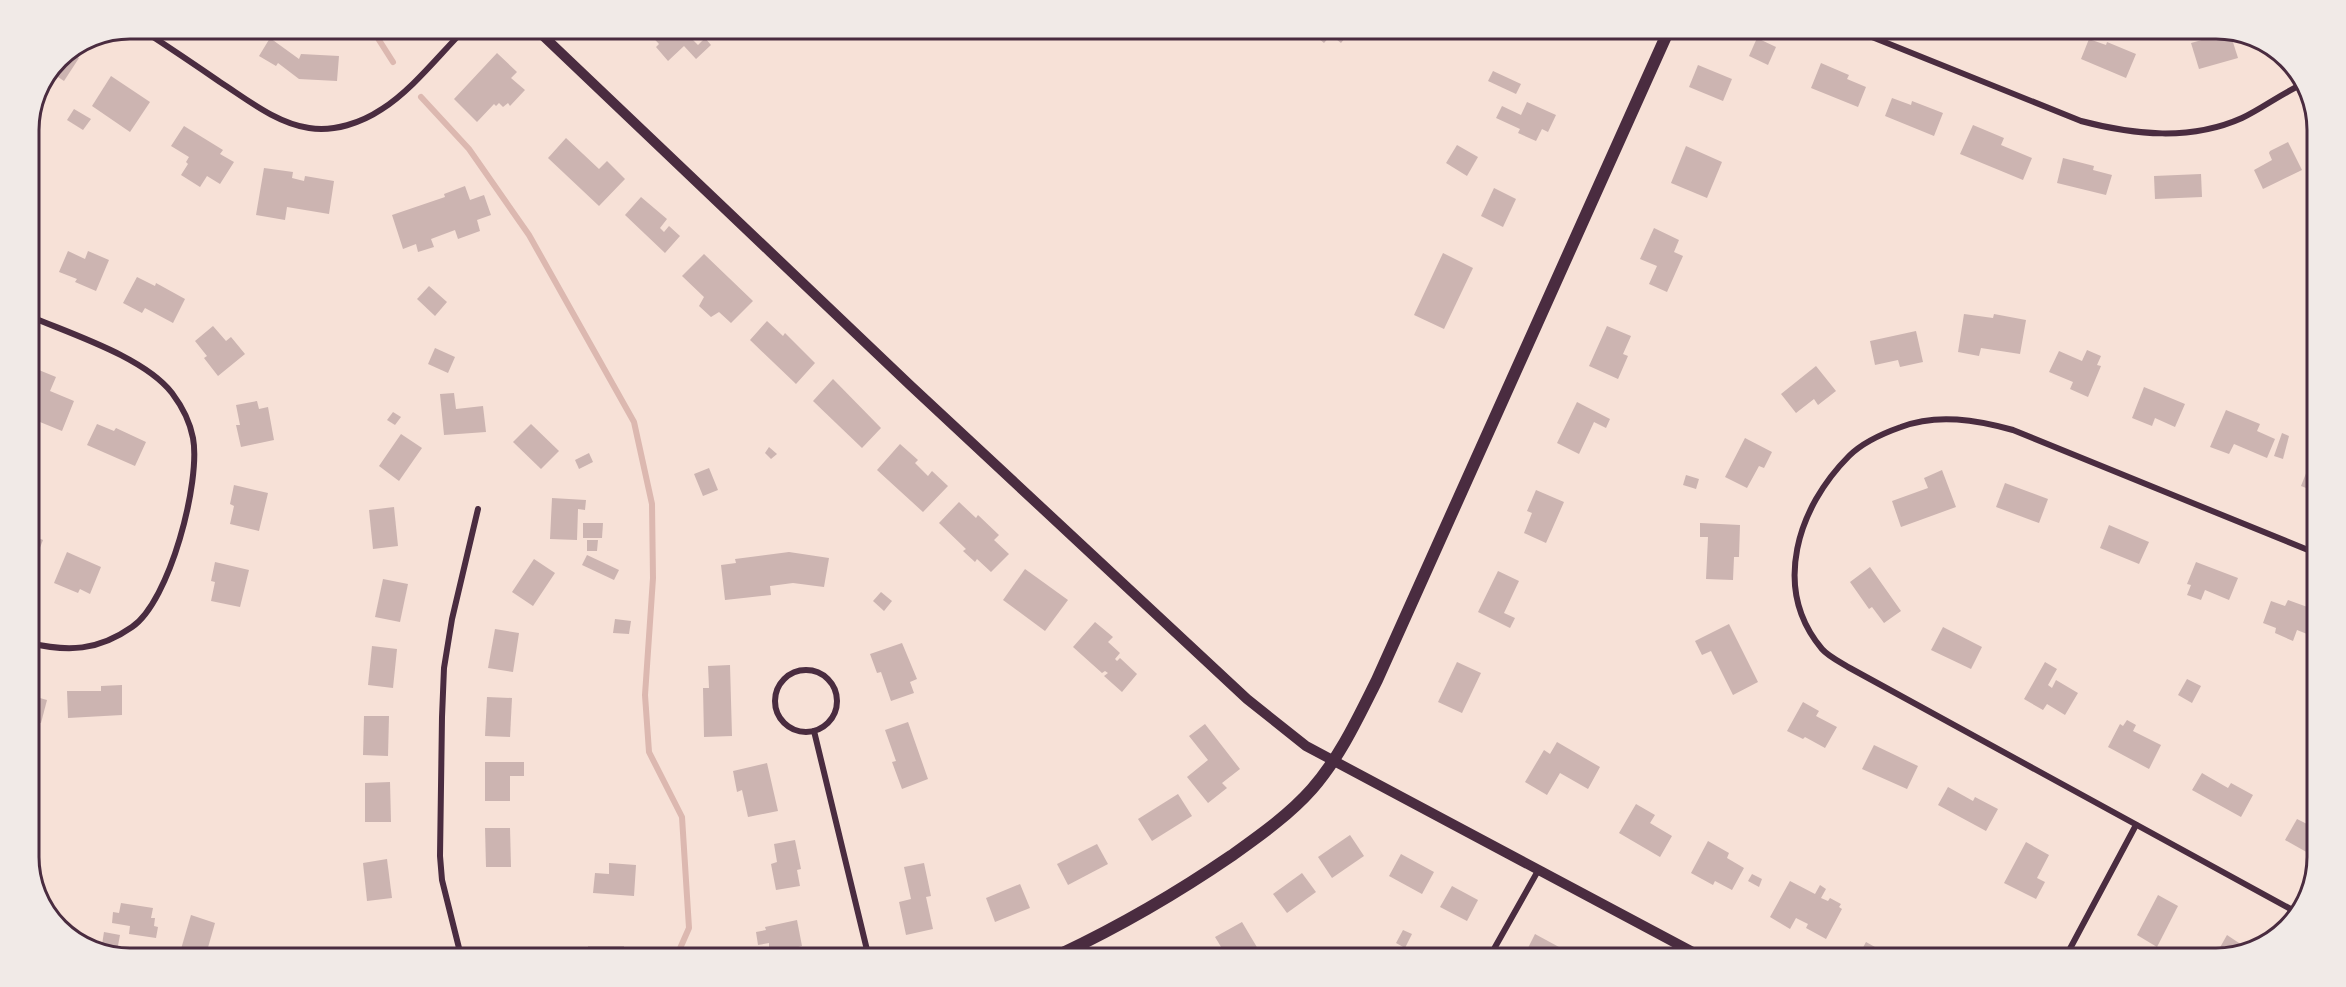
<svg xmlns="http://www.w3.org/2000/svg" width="2346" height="987" font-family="'Public Sans',sans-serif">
  <rect width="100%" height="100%" fill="#f7e1d7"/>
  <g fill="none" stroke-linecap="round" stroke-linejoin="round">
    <g stroke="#dcb8b0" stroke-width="6">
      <polyline points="372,29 393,62"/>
      <polyline points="421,97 469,149 529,235 634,422 652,504 653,578 645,695 649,752 682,817 689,928 678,953"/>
    </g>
  </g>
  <g fill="#ccb4b1">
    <polygon points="646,30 683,30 698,45 705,38 711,45 696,59 684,46 668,61 656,47 659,44"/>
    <polygon points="1312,33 1349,33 1341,43 1331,35 1324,43"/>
    <polygon points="2216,36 2231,36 2238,58 2199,69 2191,43"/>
    <polygon points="270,38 299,59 301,54 339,56 337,81 299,79 278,63 276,66 259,56"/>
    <polygon points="1757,38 1776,47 1768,65 1749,56"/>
    <polygon points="2089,39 2106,45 2107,42 2136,54 2126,78 2081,59"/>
    <polygon points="68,51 79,58 64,81 52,73 58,58"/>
    <polygon points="497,53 517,72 511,78 525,90 510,106 508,103 503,107 499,103 496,106 494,104 477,122 454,99"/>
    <polygon points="1821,63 1849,75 1847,79 1866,87 1858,107 1811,88"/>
    <polygon points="1698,65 1732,79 1723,101 1689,87"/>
    <polygon points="1493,71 1521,84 1516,94 1488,81"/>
    <polygon points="111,76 150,102 130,132 92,106"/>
    <polygon points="1892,98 1911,105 1912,101 1943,113 1934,136 1885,116"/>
    <polygon points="1527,102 1556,115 1548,132 1542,129 1536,141 1518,133 1520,129 1496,118 1502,106 1521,115"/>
    <polygon points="74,109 91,119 83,130 67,120"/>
    <polygon points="1973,125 2004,138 2001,145 2032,158 2023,180 1960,154"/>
    <polygon points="184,126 223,150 220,154 234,162 220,184 207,176 200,187 181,175 188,164 186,162 189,157 171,146"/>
    <polygon points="566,138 599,169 607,161 625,179 599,206 548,158"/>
    <polygon points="2288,142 2302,170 2263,189 2254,170 2272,160 2269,153 2270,151"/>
    <polygon points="1457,145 1478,157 1467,176 1446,163"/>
    <polygon points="1686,146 1722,162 1707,198 1671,183"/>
    <polygon points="2063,158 2094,166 2093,170 2112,175 2106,195 2057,183"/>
    <polygon points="264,168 293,172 292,178 304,181 305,176 334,181 329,214 287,207 285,220 256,215"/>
    <polygon points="2201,174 2202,197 2155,199 2154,176"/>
    <polygon points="465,186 470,200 484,195 491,215 477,220 480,231 458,239 455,230 431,239 434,247 418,252 416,244 403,249 392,215 445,197 444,194"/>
    <polygon points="1494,188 1516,199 1503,227 1481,216"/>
    <polygon points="641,197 667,219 660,228 664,232 669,226 680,236 665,253 625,215"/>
    <polygon points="29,224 38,228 29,249"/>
    <polygon points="1654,228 1679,240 1674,252 1683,256 1667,292 1649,284 1657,266 1640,259"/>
    <polygon points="68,251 85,259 88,251 109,260 96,291 75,282 77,279 59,272"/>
    <polygon points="1443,253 1473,268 1444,329 1414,315"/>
    <polygon points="704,254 753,301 731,323 719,312 711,317 699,306 704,297 682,276"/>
    <polygon points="137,277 155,286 156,283 185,299 173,323 145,308 142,313 123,303"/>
    <polygon points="429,286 447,302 435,316 417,299"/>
    <polygon points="1964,314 1993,318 1994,314 2026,320 2020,354 1981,348 1979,356 1958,352"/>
    <polygon points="767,321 783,336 785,333 815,363 796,384 750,340"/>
    <polygon points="213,326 226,341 231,337 245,354 218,376 204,358 207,356 195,341"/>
    <polygon points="1607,326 1631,336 1623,354 1628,356 1618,379 1589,366"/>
    <polygon points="1916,331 1923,362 1900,367 1898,360 1875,365 1870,341"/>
    <polygon points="435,348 455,357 448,373 428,364"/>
    <polygon points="2087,350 2101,356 2097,365 2101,366 2088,397 2070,389 2073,382 2049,372 2059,351 2082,361"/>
    <polygon points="1816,366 1836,391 1818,405 1814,399 1796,413 1781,394"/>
    <polygon points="34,368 56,377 50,391 74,401 62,431 40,422 38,429 29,425 29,380"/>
    <polygon points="833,379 881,428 862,448 813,401"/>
    <polygon points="2144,387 2185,404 2175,427 2155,418 2152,426 2132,418"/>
    <polygon points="454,393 456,409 483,406 486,432 444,435 440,394"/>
    <polygon points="257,401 259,409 268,407 274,440 241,447 236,425 240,425 236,405"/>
    <polygon points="1577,402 1610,419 1606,428 1594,422 1579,454 1557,443"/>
    <polygon points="2226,410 2260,424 2257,431 2275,439 2267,458 2234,444 2229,454 2210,447"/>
    <polygon points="393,412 401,417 395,425 387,420"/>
    <polygon points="97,424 114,431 116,428 146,442 135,466 87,445"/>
    <polygon points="531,424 559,451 541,469 513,442"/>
    <polygon points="2282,433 2289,436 2283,459 2274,456"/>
    <polygon points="401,434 422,448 399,481 379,466"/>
    <polygon points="1745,438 1772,452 1764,468 1759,466 1747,488 1725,477"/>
    <polygon points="900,444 918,460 915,463 928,476 932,471 948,486 923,512 877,470"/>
    <polygon points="769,447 777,454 771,459 765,453"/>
    <polygon points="589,453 593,462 579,469 575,460"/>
    <polygon points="2314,453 2314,491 2301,486"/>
    <polygon points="709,468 718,490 703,496 694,474"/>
    <polygon points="1942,470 1956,507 1901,527 1892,501 1928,488 1924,478"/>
    <polygon points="1686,475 1699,479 1696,489 1683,485"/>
    <polygon points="2005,483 2048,499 2039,523 1996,507"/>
    <polygon points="234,485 268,493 259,531 230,524 234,506 230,504"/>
    <polygon points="1536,490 1564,502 1546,543 1524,533 1532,513 1527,511"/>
    <polygon points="552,498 586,500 585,510 578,509 577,540 550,539"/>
    <polygon points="959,502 976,518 978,515 999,535 994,540 1009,554 991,572 977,559 975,562 963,551 966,549 939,523"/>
    <polygon points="394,507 398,546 373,549 369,510"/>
    <polygon points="583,523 603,523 602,538 583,538"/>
    <polygon points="1700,523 1740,525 1739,557 1734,557 1733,580 1706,579 1708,537 1700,537"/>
    <polygon points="2109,525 2149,542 2139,564 2100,548"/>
    <polygon points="29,534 43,540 29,576"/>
    <polygon points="587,540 598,540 597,551 587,551"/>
    <polygon points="67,552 101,567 90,594 80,589 78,593 54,583"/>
    <polygon points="789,552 829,558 824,587 793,583 770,586 771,595 725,600 721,565 736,563 735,559"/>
    <polygon points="587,555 619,570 614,580 582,565"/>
    <polygon points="534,559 555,573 533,606 512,592"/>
    <polygon points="215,562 249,570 240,607 211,601 215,582 211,581"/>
    <polygon points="2196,562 2238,578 2229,600 2205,590 2201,600 2187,595 2191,585 2187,584"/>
    <polygon points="1870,567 1901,611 1884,623 1872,607 1869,609 1850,582"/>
    <polygon points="1025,569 1068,600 1045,631 1003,600"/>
    <polygon points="1498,571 1519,581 1504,613 1515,618 1510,628 1478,612"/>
    <polygon points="383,579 408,584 400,622 375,617"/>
    <polygon points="881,592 892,601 884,611 873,601"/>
    <polygon points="2288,600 2313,609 2312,636 2297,630 2293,641 2275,633 2276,628 2263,623 2271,601 2285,606"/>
    <polygon points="615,619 631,621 629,634 613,633"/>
    <polygon points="1095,622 1113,637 1108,642 1120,653 1115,659 1117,661 1120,658 1137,674 1122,692 1104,676 1108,673 1105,671 1102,673 1073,647"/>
    <polygon points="1729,624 1758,682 1733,695 1711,651 1702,655 1695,641"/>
    <polygon points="1943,627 1982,647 1971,669 1931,650"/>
    <polygon points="495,629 519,633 513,672 488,668"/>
    <polygon points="902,643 917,679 910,682 914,693 891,701 881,672 877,673 870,654"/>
    <polygon points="372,646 397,649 393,688 368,685"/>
    <polygon points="1457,662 1481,673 1462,713 1438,702"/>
    <polygon points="2045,662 2057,669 2048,685 2052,688 2056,680 2078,693 2065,715 2047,704 2043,710 2024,699"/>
    <polygon points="730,665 732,736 704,737 703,688 709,688 708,666"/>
    <polygon points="2187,679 2201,686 2192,703 2178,695"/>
    <polygon points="122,685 122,715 68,718 67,691 101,691 101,686"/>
    <polygon points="29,695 47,700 41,723 29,720"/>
    <polygon points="487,697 512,698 510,737 485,736"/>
    <polygon points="1803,702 1819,711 1816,716 1837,727 1825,748 1805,737 1803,739 1787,731"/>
    <polygon points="364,716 389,716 388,756 363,755"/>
    <polygon points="2127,720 2136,725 2133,731 2161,745 2149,769 2108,747 2120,724 2123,726"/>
    <polygon points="908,722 928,779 902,789 892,762 896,761 885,730"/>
    <polygon points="1205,724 1240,769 1222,783 1227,788 1208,803 1187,777 1208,760 1189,736"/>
    <polygon points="1557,742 1600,767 1588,789 1560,773 1547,795 1525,782 1544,750 1550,754"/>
    <polygon points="1874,745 1918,766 1907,789 1862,769"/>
    <polygon points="485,762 524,762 524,776 510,776 510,801 485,801"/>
    <polygon points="767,763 778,811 748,817 742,790 737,792 733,771"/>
    <polygon points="2202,773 2228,788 2231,783 2253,795 2241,817 2192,790"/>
    <polygon points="390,782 391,822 365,822 365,783"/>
    <polygon points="1948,787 1973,801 1975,797 1998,809 1986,831 1938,805"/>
    <polygon points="1178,794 1192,816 1152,841 1138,819"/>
    <polygon points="1636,804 1655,815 1650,823 1672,836 1660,857 1619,833"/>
    <polygon points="2297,819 2311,826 2310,854 2285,840"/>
    <polygon points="485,828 510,828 511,867 486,867"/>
    <polygon points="1350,835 1364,856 1332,878 1318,857"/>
    <polygon points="795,840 801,869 797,870 800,886 776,890 771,864 777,862 774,844"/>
    <polygon points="1708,841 1729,853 1727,858 1744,868 1732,890 1715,881 1713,885 1691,873"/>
    <polygon points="2026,842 2049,855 2037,878 2045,882 2036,899 2004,883"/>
    <polygon points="1097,844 1108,864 1068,885 1057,864"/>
    <polygon points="1401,854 1434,872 1422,894 1389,876"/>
    <polygon points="387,859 392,898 367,901 363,863"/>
    <polygon points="609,863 636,865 634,896 593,893 595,873 609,874"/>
    <polygon points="924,863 931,896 926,897 933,929 906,935 899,902 911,899 904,867"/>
    <polygon points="1302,873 1316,892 1287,913 1273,894"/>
    <polygon points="1752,874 1762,879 1759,887 1748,881"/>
    <polygon points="1790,881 1815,894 1820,885 1826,889 1821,898 1828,901 1830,898 1841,904 1839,907 1842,909 1826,939 1806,928 1808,924 1796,918 1790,929 1770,917"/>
    <polygon points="1020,884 1030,908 995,922 986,898"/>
    <polygon points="1452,886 1478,900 1467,921 1440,907"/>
    <polygon points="2158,895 2178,906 2157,947 2137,935"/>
    <polygon points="121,903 153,908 151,918 155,918 154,926 158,927 156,938 129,934 130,926 112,923 113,912 119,913"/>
    <polygon points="191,915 215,923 207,951 181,949"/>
    <polygon points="797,920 802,946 791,949 792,953 769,953 769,943 758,945 756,932 766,930 765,927"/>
    <polygon points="1242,922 1258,949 1247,955 1245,955 1241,949 1232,955 1226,955 1215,937"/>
    <polygon points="1403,930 1412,934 1405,948 1396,943"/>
    <polygon points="104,932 120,935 117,951 101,951"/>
    <polygon points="1535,934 1570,953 1568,956 1524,956"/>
    <polygon points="2227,935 2248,949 2214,958"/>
    <polygon points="1866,942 1893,957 1858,957"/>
    <rect x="588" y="946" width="36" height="7"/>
    <polygon points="1192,949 1195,955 1182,955"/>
  </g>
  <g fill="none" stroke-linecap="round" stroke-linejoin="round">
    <g stroke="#4a2c40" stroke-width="6">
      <path d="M141 29C167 46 194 64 220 82 248 100 276 123 309 128 334 132 361 123 382 109 412 90 439 55 464 30"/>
      <path d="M1867 35 2081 121C2134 135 2191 141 2242 118 2263 108 2282 93 2303 84"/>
      <path d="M29 316C71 334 144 357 172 393 181 405 190 422 193 438 201 481 170 601 132 627 98 651 68 652 29 643"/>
      <circle cx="806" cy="701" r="31"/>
      <polyline points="814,731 868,954"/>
      <path d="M2296 912 1848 667C1840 662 1828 656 1822 649 1771 588 1798 507 1849 456 1862 443 1884 433 1901 427 1937 413 1977 420 2013 430L2313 552"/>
      <polyline points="460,952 442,880 440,856 442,717 444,668 452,619 478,509"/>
      <polyline points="1490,956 1539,869"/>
      <polyline points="2065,958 2136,825"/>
    </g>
    <polyline stroke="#4a2c40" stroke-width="10" points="537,30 911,386 1247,699 1306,746 1702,957"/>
    <path stroke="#4a2c40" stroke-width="12" d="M1061 954C1120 926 1177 893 1231 856 1259 836 1289 815 1312 789 1340 757 1358 718 1377 680L1667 34"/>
  </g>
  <path d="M0 0H2346V987H0ZM130 39H2216A91 91 0 0 1 2307 130V857A91 91 0 0 1 2216 948H130A91 91 0 0 1 39 857V130A91 91 0 0 1 130 39Z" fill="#f1eae7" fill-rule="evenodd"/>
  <path fill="none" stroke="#4a2c40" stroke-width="3" d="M130 39H2216A91 91 0 0 1 2307 130V857A91 91 0 0 1 2216 948H130A91 91 0 0 1 39 857V130A91 91 0 0 1 130 39Z"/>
</svg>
